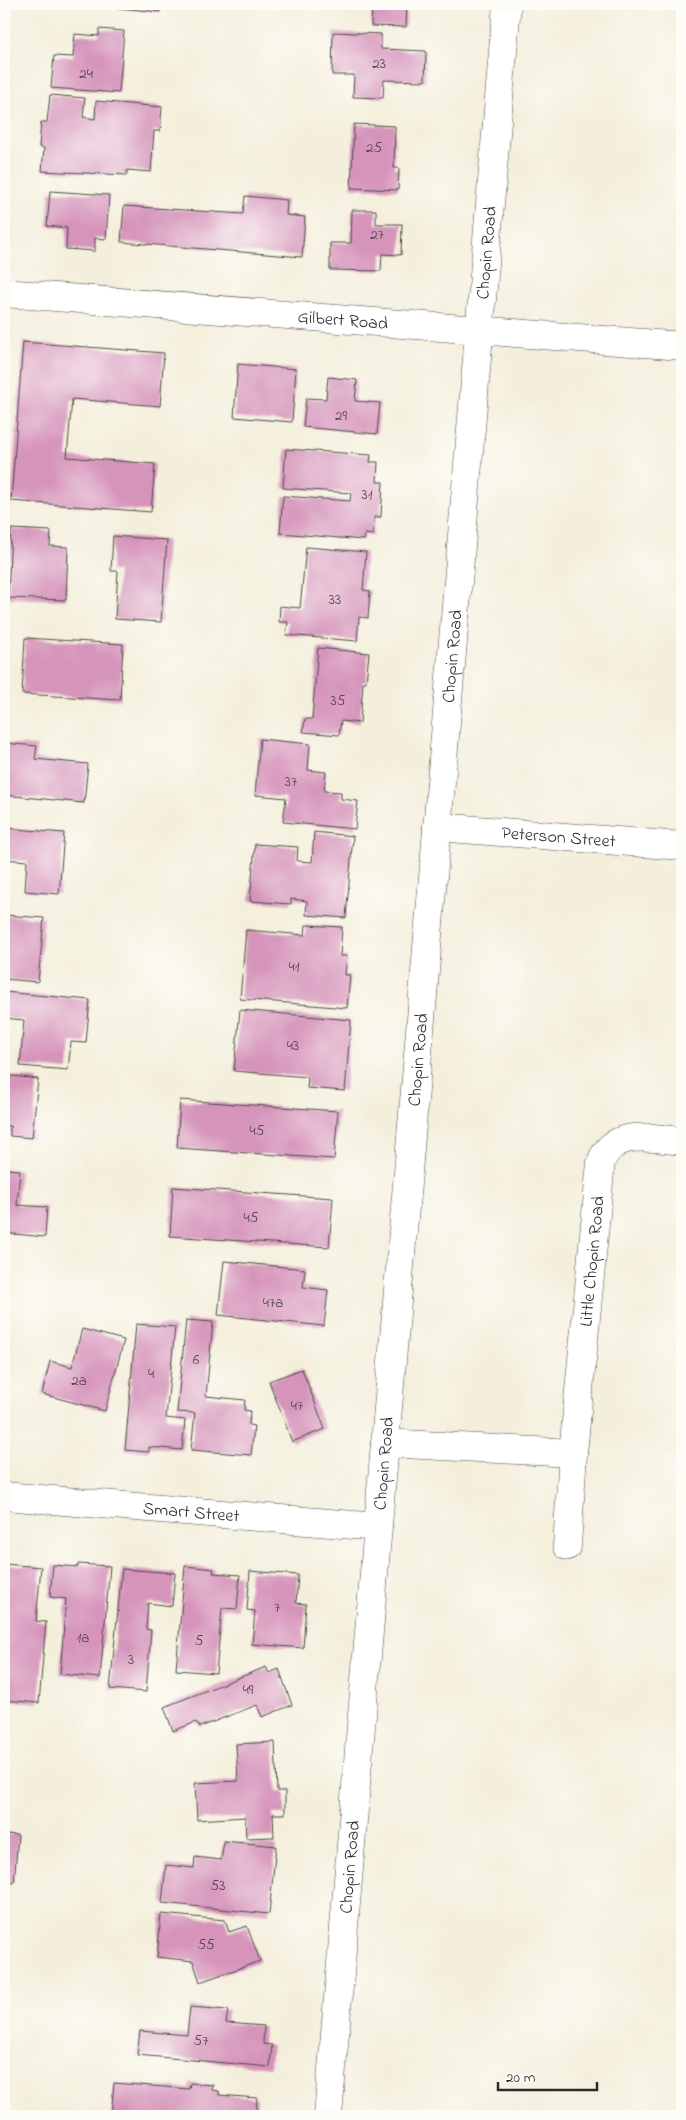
<svg xmlns="http://www.w3.org/2000/svg" width="686" height="2120" font-family="'Indie Flower',sans-serif">
  <rect width="100%" height="100%" fill="#fdfcf7"/>
  <filter id="ink" filterUnits="userSpaceOnUse"><feTurbulence type="fractalNoise" baseFrequency=".02" numOctaves="2"/><feDisplacementMap in="SourceGraphic" scale="10" xChannelSelector="R" yChannelSelector="G"/><feConvolveMatrix kernelMatrix="1 2 1 2 8 2 1 2 1" color-interpolation-filters="sRGB"/></filter>
  <filter id="wash" filterUnits="userSpaceOnUse"><feTurbulence type="fractalNoise" baseFrequency=".0096" numOctaves="4" result="noise"/><feDisplacementMap in="SourceGraphic" scale="20" xChannelSelector="R" yChannelSelector="G"/><feGaussianBlur stdDeviation="1.12" result="paint"/><feColorMatrix in="noise" values="0 0 0 0 0 0 0 0 0 0 0 0 0 0 0 0 0 1.4 0 .05"/><feComposite in="paint" operator="in"/></filter>
  <g filter="url(#wash)">
    <rect width="100%" height="100%" fill="#f4efdc"/>
    <g id="blocks">
      <g fill="#d694bb">
        <polygon points="77,4 161,4 160,12"/>
        <polygon points="372,4 407,4 406,27 371,26"/>
        <polygon points="99,29 124,31 119,93 51,88 54,56 73,57 75,34 99,36"/>
        <polygon points="333,32 381,34 381,49 426,51 425,81 384,80 383,98 353,97 354,75 332,75"/>
        <polygon points="50,95 85,98 83,117 95,119 96,101 162,107 160,131 154,131 151,172 127,170 127,175 42,171 44,148 39,147 41,122 47,122"/>
        <polygon points="354,124 395,126 394,168 399,168 398,190 351,188"/>
        <polygon points="50,191 109,195 106,239 95,238 95,251 66,249 67,228 47,226"/>
        <polygon points="245,196 287,200 286,215 305,217 302,257 121,242 124,206 243,214"/>
        <polygon points="352,210 376,210 376,224 402,224 401,255 382,254 381,271 330,270 330,243 351,243"/>
        <polygon points="23,342 164,353 160,406 72,399 67,457 155,464 151,512 11,501"/>
        <polygon points="238,364 296,369 292,422 234,417"/>
        <polygon points="328,377 357,380 355,401 380,403 377,434 303,427 306,398 326,399"/>
        <polygon points="286,449 371,455 370,462 378,462 377,482 383,482 381,517 374,517 373,535 365,534 364,540 280,533 283,496 350,501 351,493 283,488"/>
        <polygon points="11,529 51,531 50,546 68,547 66,600 8,598"/>
        <polygon points="113,536 167,540 161,622 115,619 118,571 111,571"/>
        <polygon points="306,547 366,552 363,590 370,591 368,618 359,617 357,641 286,635 288,622 279,622 280,606 300,608"/>
        <polygon points="25,638 123,644 120,700 22,694"/>
        <polygon points="318,648 369,653 366,682 363,682 360,723 341,721 339,735 303,732 305,719 312,719"/>
        <polygon points="260,739 310,744 308,770 326,772 324,791 341,792 341,799 358,801 355,829 283,822 286,798 255,795"/>
        <polygon points="4,743 37,746 35,759 88,764 84,803 4,795"/>
        <polygon points="4,828 64,833 59,894 25,891 27,861 4,859"/>
        <polygon points="314,832 353,836 346,918 306,915 307,901 291,899 291,904 250,901 255,844 298,847 297,861 312,862"/>
        <polygon points="5,915 44,918 38,982 4,979"/>
        <polygon points="306,925 342,927 340,956 347,956 345,975 350,975 347,1008 240,999 246,930 305,935"/>
        <polygon points="4,992 90,1000 86,1043 71,1042 68,1070 20,1066 24,1020 4,1018"/>
        <polygon points="240,1010 351,1020 345,1091 307,1088 308,1077 234,1071"/>
        <polygon points="4,1075 38,1079 32,1138 10,1136 10,1126 4,1126"/>
        <polygon points="180,1100 338,1111 334,1159 177,1148"/>
        <polygon points="4,1169 20,1170 17,1205 47,1207 45,1237 4,1233"/>
        <polygon points="173,1187 333,1198 329,1247 170,1236"/>
        <polygon points="224,1261 305,1269 303,1287 328,1290 324,1326 218,1315"/>
        <polygon points="186,1320 213,1322 206,1396 245,1400 244,1410 250,1411 249,1425 254,1426 251,1455 191,1450 195,1413 177,1412"/>
        <polygon points="136,1324 175,1327 166,1418 185,1420 182,1450 149,1447 149,1452 125,1450"/>
        <polygon points="82,1329 124,1340 105,1411 42,1394 50,1361 72,1367"/>
        <polygon points="302,1369 325,1429 292,1442 269,1381"/>
        <polygon points="4,1564 41,1567 36,1621 46,1622 39,1703 4,1700 4,1661 7,1628 4,1628"/>
        <polygon points="78,1564 110,1566 100,1678 60,1674 66,1599 50,1597 53,1565 78,1567"/>
        <polygon points="185,1566 214,1569 213,1573 240,1575 237,1609 222,1608 216,1673 176,1670"/>
        <polygon points="122,1569 175,1573 172,1606 148,1603 146,1629 151,1630 146,1692 110,1689"/>
        <polygon points="250,1571 298,1575 296,1603 306,1604 303,1648 252,1644 255,1611 247,1610"/>
        <polygon points="266,1667 269,1673 279,1669 292,1705 262,1717 257,1705 200,1727 196,1722 173,1731 164,1707"/>
        <polygon points="275,1742 277,1791 285,1791 285,1814 273,1814 274,1837 246,1838 245,1817 197,1820 195,1783 238,1781 236,1744"/>
        <polygon points="4,1834 18,1835 14,1883 4,1882"/>
        <polygon points="224,1841 276,1846 269,1914 162,1903 166,1865 194,1868 195,1857 221,1860"/>
        <polygon points="161,1914 225,1920 229,1932 247,1926 260,1961 200,1982 193,1961 157,1957"/>
        <polygon points="190,2007 228,2010 226,2023 264,2026 263,2044 272,2045 270,2067 137,2055 140,2031 187,2035"/>
        <polygon points="114,2083 189,2089 190,2083 213,2085 212,2090 219,2091 219,2095 257,2098 256,2116 111,2116"/>
      </g>
    </g>
  </g>
  <g filter="url(#ink)">
    <use href="#blocks" fill-opacity="0" stroke="#494846" stroke-width="1"/>
    <g fill="none" stroke-linecap="round" stroke-linejoin="round">
      <g stroke="#494846" stroke-width="29">
        <g id="street">
          <path id="s1" d="M4 293 682 346"/>
          <path id="s2" d="M437 827 682 846"/>
          <polyline points="385,1443 573,1453"/>
          <path id="s3" d="M4 1496 378 1527"/>
          <path id="s4" d="M567 1546 573 1453 601 1162C614 1127 653 1139 682 1141"/>
          <path id="s5" d="M328 2116 507 4"/>
        </g>
      </g>
      <use href="#street" stroke="#fff" stroke-width="28"/>
    </g>
  </g>
  <g text-anchor="middle" stroke-width="4.5" stroke-linejoin="round" paint-order="stroke">
    <g font-size="15" fill="#56454f">
      <text x="379" y="68">23</text>
      <text x="86" y="78">24</text>
      <text x="374" y="152">25</text>
      <text x="377" y="239">27</text>
      <text x="341" y="420">29</text>
      <text x="367" y="499">31</text>
      <text x="335" y="604">33</text>
      <text x="338" y="705">35</text>
      <text x="291" y="786">37</text>
      <text x="294" y="971">41</text>
      <text x="293" y="1050">43</text>
      <text x="257" y="1135">45</text>
      <text x="251" y="1222">45</text>
      <text x="273" y="1307">47a</text>
      <text x="196" y="1364">6</text>
      <text x="151" y="1378">4</text>
      <text x="79" y="1385">2a</text>
      <text x="297" y="1410">47</text>
      <text x="277" y="1612">7</text>
      <text x="83" y="1642">1a</text>
      <text x="199" y="1645">5</text>
      <text x="131" y="1664">3</text>
      <text x="248" y="1694">49</text>
      <text x="218" y="1890">53</text>
      <text x="206" y="1949">55</text>
      <text x="201" y="2045">57</text>
    </g>
    <g font-size="18" fill="#2b2b2b" stroke="#fdfcf7">
      <text dy="6" stroke="none"><textPath href="#s5" startOffset="1870">Chopin Road</textPath></text>
      <text dy="6" stroke="none"><textPath href="#s1" startOffset="340">Gilbert Road</textPath></text>
      <text dy="6" stroke="none"><textPath href="#s5" startOffset="1465">Chopin Road</textPath></text>
      <text dy="6" stroke="none"><textPath href="#s2" startOffset="122">Peterson Street</textPath></text>
      <text dy="6" stroke="none"><textPath href="#s5" startOffset="1060">Chopin Road</textPath></text>
      <text dy="6" stroke="none"><textPath href="#s4" startOffset="286">Little Chopin Road</textPath></text>
      <text dy="6" stroke="none"><textPath href="#s5" startOffset="655">Chopin Road</textPath></text>
      <text dy="6" stroke="none"><textPath href="#s3" startOffset="188">Smart Street</textPath></text>
      <text dy="6" stroke="none"><textPath href="#s5" startOffset="250">Chopin Road</textPath></text>
    </g>
  </g>
  <rect width="686" height="2120" fill="none" stroke="#fdfcf7" stroke-width="20"/>
  <path d="M498 2082v8h99v-8" fill="none" stroke="#2b2b2b" stroke-width="2.5"/>
  <text x="506" y="2082" font-size="15" fill="#2b2b2b" stroke="#fdfcf7" stroke-width="4" paint-order="stroke">20 m</text>
</svg>
